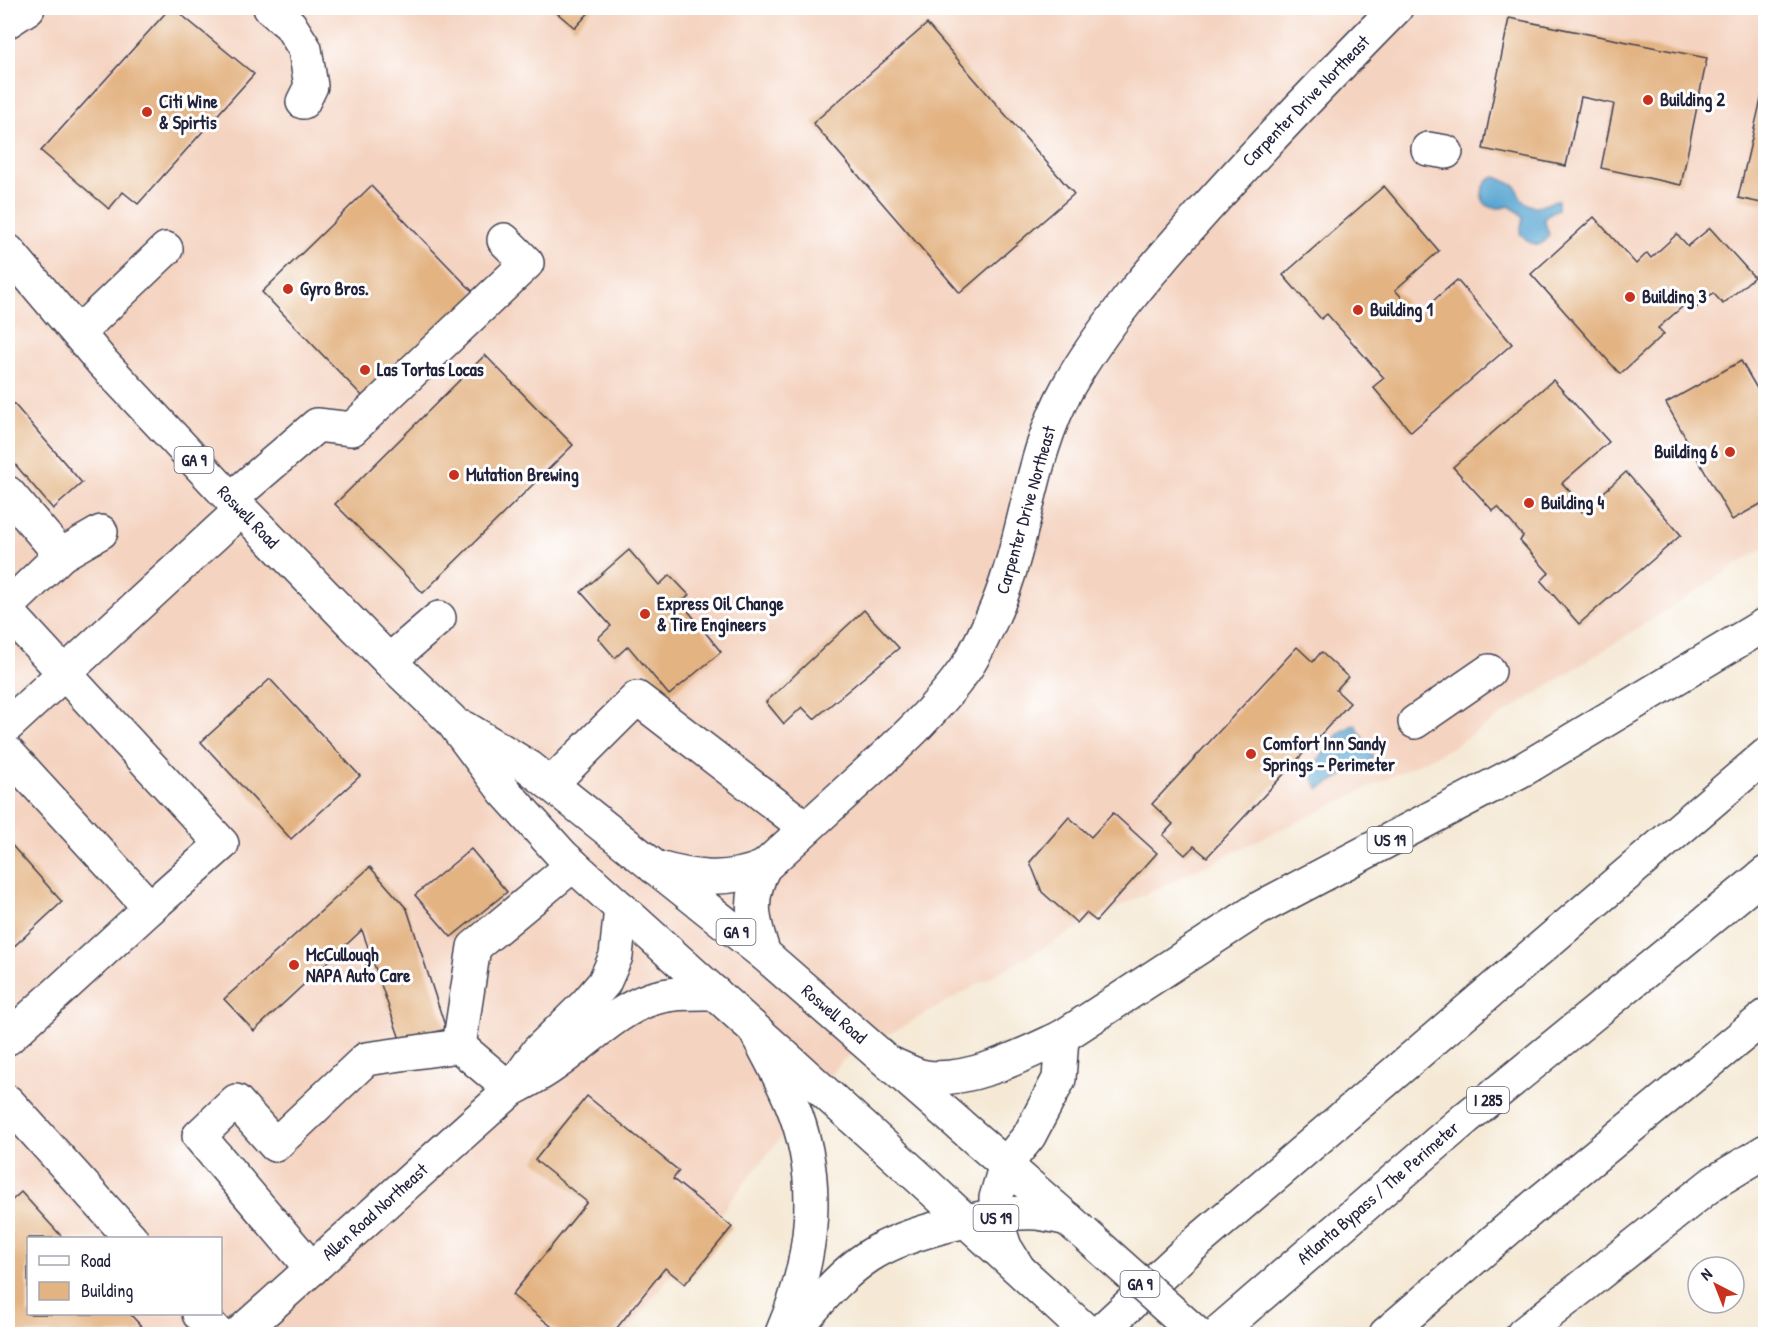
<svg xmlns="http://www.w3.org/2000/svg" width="1773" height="1342" font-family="'Patrick Hand',sans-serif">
  <rect width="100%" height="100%" fill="#fff"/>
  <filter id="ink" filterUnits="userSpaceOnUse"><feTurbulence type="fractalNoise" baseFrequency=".0167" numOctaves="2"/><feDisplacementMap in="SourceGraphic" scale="12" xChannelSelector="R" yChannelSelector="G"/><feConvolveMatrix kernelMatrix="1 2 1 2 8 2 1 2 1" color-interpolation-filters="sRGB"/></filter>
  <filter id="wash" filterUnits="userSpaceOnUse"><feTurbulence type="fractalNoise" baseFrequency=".008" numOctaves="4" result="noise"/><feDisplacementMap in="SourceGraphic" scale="24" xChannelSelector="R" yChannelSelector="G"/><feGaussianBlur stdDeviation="1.35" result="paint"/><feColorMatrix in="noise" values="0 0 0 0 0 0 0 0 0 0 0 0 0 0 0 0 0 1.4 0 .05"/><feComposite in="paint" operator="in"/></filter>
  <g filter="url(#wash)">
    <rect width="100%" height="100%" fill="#f5e9d5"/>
    <path fill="#f4d3c0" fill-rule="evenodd" d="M8 8H1765V547L1449 749 1096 918 843 1060 624 1334H8ZM28 1238H220V1314H28Z"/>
    <g fill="#57a5d1" stroke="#3c6486" stroke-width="1.5">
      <path d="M1496 177 1516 186C1519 197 1526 208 1540 206 1547 205 1551 201 1558 200V209L1550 213 1544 219 1549 235 1544 242 1538 245 1529 242 1520 233 1523 218 1519 212 1509 206C1485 214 1473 197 1490 178Z"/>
      <polygon points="1355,724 1374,758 1319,789 1309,772 1339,733"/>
    </g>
    <g id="blocks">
      <g fill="#e3b382">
        <polygon points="170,8 173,8 254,74 138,204 123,192 109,209 41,151"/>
        <polygon points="551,8 593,8 575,28"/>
        <polygon points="1509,18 1707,58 1681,185 1601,168 1614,104 1581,97 1566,166 1483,149"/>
        <polygon points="927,24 1074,194 960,293 813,123"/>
        <polygon points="1765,82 1766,82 1766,204 1738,198"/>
        <polygon points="371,186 477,296 368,402 262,292"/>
        <polygon points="1384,186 1439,251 1395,290 1406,302 1399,307 1411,320 1457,280 1512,344 1411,432 1373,387 1384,378 1327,314 1321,319 1283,275"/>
        <polygon points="1594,217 1636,264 1647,253 1651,258 1677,234 1688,246 1710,228 1754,277 1723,304 1713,293 1696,308 1689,301 1658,328 1664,334 1620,374 1531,274"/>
        <polygon points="485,355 573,445 423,593 335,504"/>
        <polygon points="1741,361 1766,404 1766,501 1732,520 1666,403"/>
        <polygon points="1553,380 1609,442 1562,483 1573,495 1569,498 1582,512 1626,472 1681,535 1579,624 1541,581 1549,573 1520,541 1523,536 1498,507 1493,511 1453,467"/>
        <polygon points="8,397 82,483 53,509 8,456"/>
        <polygon points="629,550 659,585 670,575 689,595 681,602 721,652 669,695 628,646 615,658 598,638 611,626 581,592"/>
        <polygon points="864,610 899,648 814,719 802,707 784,724 766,702"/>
        <polygon points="1297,647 1313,662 1321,652 1348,677 1336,690 1350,703 1207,857 1194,846 1185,855 1163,835 1173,824 1152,804"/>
        <polygon points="270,679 360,776 291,839 201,742"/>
        <polygon points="1113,813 1157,853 1096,921 1086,913 1077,923 1042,892 1030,862 1069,817 1091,837"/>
        <polygon points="8,841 62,902 8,952"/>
        <polygon points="471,849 507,892 451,937 415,895"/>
        <polygon points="370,867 407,909 446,1029 401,1042 362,930 254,1031 224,999"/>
        <polygon points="587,1096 679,1171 673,1179 732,1227 685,1284 665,1268 612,1334 561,1334 512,1295 587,1202 535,1160"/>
        <polygon points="21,1192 63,1238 28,1238 28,1314 130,1314 143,1328 135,1334 8,1334 8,1204"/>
      </g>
    </g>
  </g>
  <g filter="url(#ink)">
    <use href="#blocks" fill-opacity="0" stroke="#424052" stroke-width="1.5"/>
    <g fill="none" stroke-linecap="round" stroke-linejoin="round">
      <g stroke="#424052" stroke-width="36">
        <g id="minor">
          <polyline points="270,8 290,25 305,49 311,86 303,102"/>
          <polyline points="8,21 28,8"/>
          <polyline points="1428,149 1446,152"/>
          <polyline points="78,333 166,249"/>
          <polyline points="8,493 61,555"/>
          <polyline points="231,499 317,425 352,429 527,263 504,240"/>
          <polyline points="8,606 61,555 101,532"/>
          <polyline points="8,612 222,844 150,908 8,753"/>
          <polyline points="389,661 439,618"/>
          <polyline points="1415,722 1489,671"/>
          <polyline points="8,725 241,510"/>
          <polyline points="551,784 637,698 806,828"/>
          <path d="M654 867C693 878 726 883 764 867"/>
          <path d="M764 954C753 921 747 900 764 867 795 839 826 810 857 782 896 747 936 711 966 668 978 650 987 629 996 609 1027 537 1029 457 1068 387 1104 324 1153 268 1201 214 1264 144 1330 75 1396 8"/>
          <polyline points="8,1038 150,908"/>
          <polyline points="459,1046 511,1090"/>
          <polyline points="519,1078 538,1051 586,1004 604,983 616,956 621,908"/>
          <polyline points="8,1102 131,1238"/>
          <polyline points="312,1269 199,1136 236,1101 275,1145 366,1059 459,1046 474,947 573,865"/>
          <polyline points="199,1314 218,1334"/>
          <path d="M239 1334 511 1090C526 1082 542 1074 555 1064 585 1043 617 1010 651 999 672 992 694 993 715 993"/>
        </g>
      </g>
      <g stroke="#424052" stroke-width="36">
        <g id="major">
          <polyline points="8,251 103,363 231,499 389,661 451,720 505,792 563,856 925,1183 1089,1334"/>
          <polyline points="465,728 529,767 764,954 1078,1228"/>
        </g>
      </g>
      <g stroke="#424052" stroke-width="36">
        <g id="highway">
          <path d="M756 1032C768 1055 781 1078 791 1102 823 1178 814 1259 782 1333"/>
          <path d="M892 1064C902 1068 915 1076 926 1077 970 1083 1023 1055 1062 1037L1258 909 1524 769 1766 624"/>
          <polyline points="1018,1268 1005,1247 999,1229 996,1217 996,1198 1006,1164 1029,1136 1059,1079 1062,1037"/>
          <path d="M791 1334C815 1307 838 1276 869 1256 905 1232 993 1211 1037 1213 1047 1214 1058 1217 1068 1219"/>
          <polyline points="1098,1334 1189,1249 1766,755"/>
          <polyline points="1216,1334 1466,1118 1766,873"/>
          <polyline points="1386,1334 1537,1204 1766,1016"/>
          <polyline points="1523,1334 1713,1183 1766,1151"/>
        </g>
      </g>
      <use href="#minor" stroke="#fff" stroke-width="33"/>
      <use href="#major" stroke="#fff" stroke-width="33"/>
      <use href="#highway" stroke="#fff" stroke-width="33"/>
      <g stroke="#424052" stroke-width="36" stroke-linecap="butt">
        <polyline id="major-bridge" points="1084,1233 1197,1334"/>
      </g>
      <use href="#major-bridge" stroke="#fff" stroke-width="33"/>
    </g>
  </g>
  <g fill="#c8321e" stroke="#fff" stroke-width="2">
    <circle cx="1648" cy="100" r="6"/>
    <circle cx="147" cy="112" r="6"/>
    <circle cx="288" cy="289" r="6"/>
    <circle cx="1630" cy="297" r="6"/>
    <circle cx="1358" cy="310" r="6"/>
    <circle cx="365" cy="370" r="6"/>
    <circle cx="1730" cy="452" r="6"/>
    <circle cx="454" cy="475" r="6"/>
    <circle cx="1529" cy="503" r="6"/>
    <circle cx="645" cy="614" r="6"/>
    <circle cx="1251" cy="754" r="6"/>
    <circle cx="294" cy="965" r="6"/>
  </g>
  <g text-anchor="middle" stroke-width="6" stroke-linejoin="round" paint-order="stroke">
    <g fill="#fff" stroke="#646476" stroke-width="1.5">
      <rect x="174.5" y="447" width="39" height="26" rx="4.5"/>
      <rect x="1367.5" y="827" width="45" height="26" rx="4.5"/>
      <rect x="716.5" y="919" width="39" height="26" rx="4.5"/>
      <rect x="1467" y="1087" width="42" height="26" rx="4.5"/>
      <rect x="973.5" y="1205" width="45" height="26" rx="4.5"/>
      <rect x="1120.5" y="1271" width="39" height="26" rx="4.5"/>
    </g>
    <g font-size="16" font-weight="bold" fill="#22223b">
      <text x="194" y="466">GA 9</text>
      <text x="1390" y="846">US 19</text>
      <text x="736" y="938">GA 9</text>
      <text x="1488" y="1106">I 285</text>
      <text x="996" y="1224">US 19</text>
      <text x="1140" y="1290">GA 9</text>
    </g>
    <g font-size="18" font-weight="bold" fill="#22223b" stroke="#fff" text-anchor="start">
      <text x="1660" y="106">Building 2</text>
      <text x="159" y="108">Citi Wine<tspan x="159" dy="21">&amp; Spirtis</tspan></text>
      <text x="300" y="295">Gyro Bros.</text>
      <text x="1642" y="303">Building 3</text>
      <text x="1370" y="316">Building 1</text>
      <text x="377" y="376">Las Tortas Locas</text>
      <text x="1718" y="458" text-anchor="end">Building 6</text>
      <text x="466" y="481">Mutation Brewing</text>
      <text x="1541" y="509">Building 4</text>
      <text x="657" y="610">Express Oil Change<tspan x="657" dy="21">&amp; Tire Engineers</tspan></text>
      <text x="1263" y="750">Comfort Inn Sandy<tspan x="1263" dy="21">Springs - Perimeter</tspan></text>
      <text x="306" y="961">McCullough<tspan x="306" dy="21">NAPA Auto Care</tspan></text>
    </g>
    <g font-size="18" fill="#22223b" stroke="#fff">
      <text transform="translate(1306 101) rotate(-46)" y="6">Carpenter Drive Northeast</text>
      <text transform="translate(1026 510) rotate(-74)" y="6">Carpenter Drive Northeast</text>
      <text transform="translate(248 517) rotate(46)" y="6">Roswell Road</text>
      <text transform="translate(834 1014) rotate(41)" y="6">Roswell Road</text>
      <text transform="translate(1378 1193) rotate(-41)" y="6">Atlanta Bypass / The Perimeter</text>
      <text transform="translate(375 1212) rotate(-42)" y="6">Allen Road Northeast</text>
    </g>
  </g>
  <rect width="1773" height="1342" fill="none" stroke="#fff" stroke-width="30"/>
  <rect x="27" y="1237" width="195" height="78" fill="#ffffff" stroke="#a7a7b1" stroke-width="1.5"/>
  <rect x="39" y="1256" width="30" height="9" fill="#ffffff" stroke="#a7a7b1" stroke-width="1.5"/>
  <text x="81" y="1267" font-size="18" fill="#22223b">Road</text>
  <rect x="39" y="1282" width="30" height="18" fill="#e3b382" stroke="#a7a7b1" stroke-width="1.5"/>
  <text x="81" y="1297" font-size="18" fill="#22223b">Building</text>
  <g transform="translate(1716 1285) rotate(318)"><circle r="28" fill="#ffffff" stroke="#a7a7b1" stroke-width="1.5"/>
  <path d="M0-4.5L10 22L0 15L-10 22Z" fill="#c8321e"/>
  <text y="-9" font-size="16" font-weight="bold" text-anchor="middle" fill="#22223b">N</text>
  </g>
</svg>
